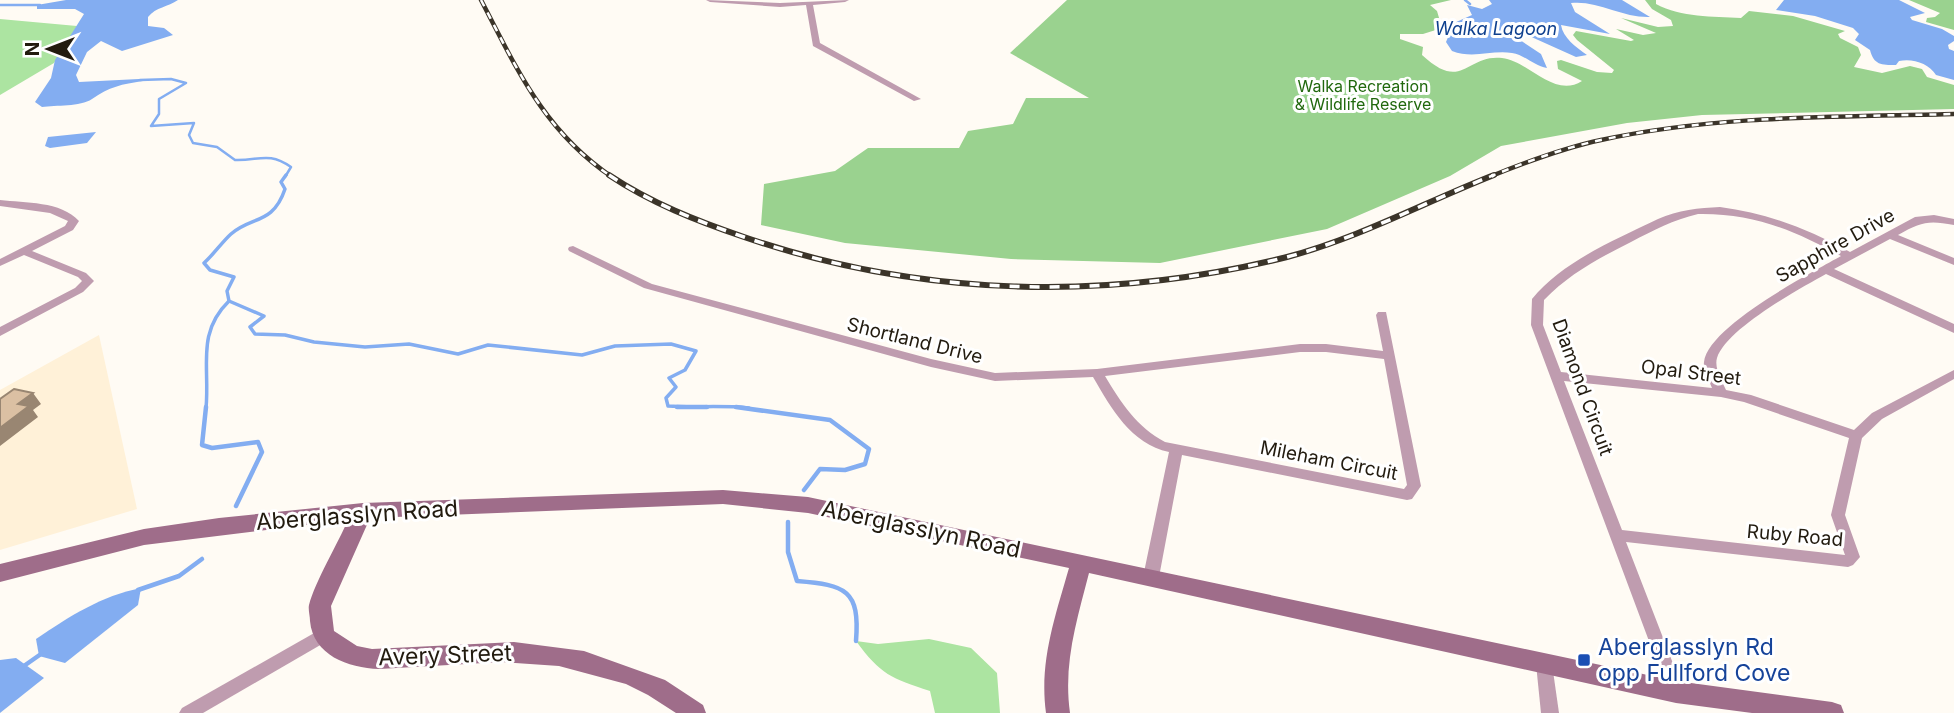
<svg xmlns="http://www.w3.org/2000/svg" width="1954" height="713" font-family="Inter,sans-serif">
  <rect width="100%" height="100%" fill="#fffbf4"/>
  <polygon fill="#fff1d8" points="99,335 137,509 0,550 0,390"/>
  <g fill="#ace4a1">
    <polygon points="0,19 77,26 54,63 0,95"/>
    <path d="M929 639 971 648 997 673 1000 713H935L930 691C891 678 881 675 856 641L878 644Z"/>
  </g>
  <g fill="#9ad28f">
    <path d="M1067 0H1451L1430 5 1437 11 1442 28 1423 34H1400V39L1423 47 1422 55C1463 93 1466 54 1502 58 1529 61 1554 99 1582 81L1558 69 1557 61 1561 60 1597 72 1612 73 1614 70 1577 40 1573 35 1576 31 1631 41 1634 40 1616 29 1643 35 1656 33 1621 18 1658 27 1673 26 1671 20 1652 9 1645 0H1656V4C1682 18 1712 16 1741 18L1749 11 1793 16 1845 31 1838 34 1840 38 1858 47 1861 55 1854 67 1882 73 1910 66 1922 69 1927 77 1954 85V109L1702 115 1627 123 1501 146 1450 176 1327 229 1160 263 1011 259 845 243 761 225 764 184 835 171 868 148H959L968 131 1013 124 1026 98H1089L1010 53Z"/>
    <polygon points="1909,0 1954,0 1954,30 1926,22 1927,18 1935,17 1940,13"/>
  </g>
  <g fill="#83adf1">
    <path d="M66 0H178C168 7 156 7 148 17V26L164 28 173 35 122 51 101 41 87 52 76 75 79 82 139 79 143 81C122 84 109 87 92 99 80 107 56 105 42 107L35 102 51 78 55 60 84 14 75 9H37V5Z"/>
    <path d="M1489 0H1622L1650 17C1623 18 1597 0 1571 3L1575 12 1610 34 1561 25C1563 38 1576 47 1587 55L1576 57 1527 35H1519L1520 40 1541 54 1547 68C1534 66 1525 55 1512 53 1491 50 1473 59 1452 51L1446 42 1454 23 1472 15 1467 5 1482 9 1492 4Z"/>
    <path d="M1784 0H1899L1925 13 1910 17 1912 20 1942 29 1954 36V41L1948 45 1949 49 1954 51V80L1936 75C1929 63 1912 58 1899 61L1896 65C1881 65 1874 65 1870 50L1855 40 1859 34 1853 28 1815 16 1776 10Z"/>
    <polygon points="96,132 87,143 50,148 45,146 48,137"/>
    <path d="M141 588 138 605 65 663 39 656 36 639C70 616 101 596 141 588Z"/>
    <polygon points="16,658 44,678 0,713 0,660"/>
  </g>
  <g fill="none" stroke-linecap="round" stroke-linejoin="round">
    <g stroke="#83adf1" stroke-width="2.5">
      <polyline points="1465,0 1470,4"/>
      <polyline points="0,5 40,5"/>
      <path d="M140 80 171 79 186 83 159 99V114L151 126 194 123 189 135 193 143 217 147 235 160C259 161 268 151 291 167L285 177"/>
    </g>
    <g stroke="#83adf1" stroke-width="3.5">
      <path d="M286 175 281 182 285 189C273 225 251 216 231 234 223 241 214 254 204 263L210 270 234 277 227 291 229 301 264 316 250 327 255 334 285 335 314 342 365 347 409 344 458 354 488 345 582 355 615 346 671 344 696 351 685 370 669 378 676 387 666 398 668 406C695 408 721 405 749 408"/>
      <path d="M206 408C210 367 196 333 229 301"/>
    </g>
    <g stroke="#83adf1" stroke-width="4.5">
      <polyline points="206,407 202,445 212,448 258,442 262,452 236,506"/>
      <polyline points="677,407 707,407"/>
      <polyline points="736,407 830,420 869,449 865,464 845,470 820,469 804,490"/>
      <path d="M788 522V552L797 581C846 585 860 590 856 641"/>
      <polyline points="138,590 179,576 202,559"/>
      <polyline points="21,668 41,654"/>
    </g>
    <g fill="#bf9caf" fill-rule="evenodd">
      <polygon points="706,0 780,3 849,0 845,2 813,5 820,43 921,99 914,101 813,46 806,5 780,7 710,2"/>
      <path d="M0 200C25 203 61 201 79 221L73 230 32 251 86 273 94 281 83 292 0 336V327L75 288 82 281 78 277 24 255 0 266V259L65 226 68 221 50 213 0 206Z"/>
      <path d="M1720 207C1767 213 1808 229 1850 252L1915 217 1934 215 1954 219V225C1928 220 1921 222 1898 235L1954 258V265L1890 239 1834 269 1954 324V333L1826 274C1799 289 1726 329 1717 358 1714 368 1722 381 1726 390L1751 395 1854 430 1872 413 1954 370V379L1882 419 1862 438 1845 515 1860 557 1853 565 1848 567 1626 542 1684 692 1682 697 1676 699 1670 697 1668 692 1531 325 1532 299C1563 261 1615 240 1658 219 1678 210 1699 208 1720 207ZM1698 214C1753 213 1794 230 1841 256 1811 273 1708 326 1704 362 1703 371 1709 380 1712 388L1561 372 1543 325 1544 300C1569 274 1599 258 1631 242 1654 230 1673 220 1698 214ZM1564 381 1721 397 1744 402 1849 438 1831 515 1845 555 1622 530Z"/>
      <path d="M573 246 652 284 931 359 995 373 1097 369 1300 344H1326L1383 351 1376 315 1378 312H1386L1421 486 1412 499 1407 500 1182 455 1159 577 1156 581 1151 583 1146 581 1143 577 1169 452C1131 444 1111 408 1093 377L995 381 931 367 644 288 569 251 568 249 569 247ZM1300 352H1326L1384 359 1407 485 1404 489 1165 442C1137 427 1121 403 1105 376Z"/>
      <polygon points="323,628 329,630 331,635 329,640 203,713 179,713 182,708"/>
      <polygon points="1544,657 1550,659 1552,664 1559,713 1541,713 1536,664 1538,659"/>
    </g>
    <path fill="#9f6d8a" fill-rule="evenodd" d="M723 490 808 497 1676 681 1832 702 1841 705 1844 713H1752L1676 703 1089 573C1077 620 1063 663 1070 713H1046C1039 662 1055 617 1069 568L808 513 723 504 370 518 331 606 334 631 357 646 372 649 514 642 584 651 665 680 703 705 706 713H676L648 695 626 684 559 666 501 662 379 669C348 668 313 655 310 621 310 616 308 609 309 605 315 582 338 543 348 520L144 545 0 582V564L144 529 219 518 363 503Z"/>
    <g stroke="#3b3429" stroke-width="4.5">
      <g id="rail-far1">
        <path d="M481 0C517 69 544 131 612 177"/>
        <path d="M1489 177C1526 162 1563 148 1601 140 1717 115 1836 117 1954 114"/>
      </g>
    </g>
    <g stroke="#3b3429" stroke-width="6">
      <path id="rail" d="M609 175C651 203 697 221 744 237 919 297 1108 302 1287 257 1359 238 1425 202 1494 175"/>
    </g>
    <use href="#rail-far1" stroke="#fff" stroke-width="2.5" stroke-dasharray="7" stroke-linecap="butt"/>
    <use href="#rail" stroke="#fff" stroke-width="3.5" stroke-dasharray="10" stroke-linecap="butt"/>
  </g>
  <polygon fill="#998672" points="33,393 41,404 33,410 38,417 0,446 0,428 18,404"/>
  <polygon fill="#dbc0a3" stroke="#998672" stroke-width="2" points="14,389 33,393 18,404 29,406 0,428 0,399"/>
  <rect fill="#1a4fb4" stroke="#fff" stroke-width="2.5" x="1577" y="653" width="14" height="14" rx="3.5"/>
  <g text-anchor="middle" stroke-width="6" stroke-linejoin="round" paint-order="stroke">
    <g font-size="16" fill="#20680d" stroke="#fff">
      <text x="1363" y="92">Walka Recreation<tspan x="1363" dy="18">&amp; Wildlife Reserve</tspan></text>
    </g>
    <g font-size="18" font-style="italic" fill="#0f408e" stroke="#fff">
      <text x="1496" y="35">Walka Lagoon</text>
    </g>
    <g font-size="19" fill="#221b0f" stroke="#fff">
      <text transform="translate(1835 245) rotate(-29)" y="7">Sapphire Drive</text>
      <text transform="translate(915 340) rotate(14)" y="7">Shortland Drive</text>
      <text transform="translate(1691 372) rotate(7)" y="7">Opal Street</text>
      <text transform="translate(1583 387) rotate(70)" y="7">Diamond Circuit</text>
      <text transform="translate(1329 460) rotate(11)" y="7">Mileham Circuit</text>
      <text transform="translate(1795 535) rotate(5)" y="7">Ruby Road</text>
    </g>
    <g font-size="23" fill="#221b0f" stroke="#fff">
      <text transform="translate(357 515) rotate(-4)" y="8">Aberglasslyn Road</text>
      <text transform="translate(921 529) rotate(12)" y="8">Aberglasslyn Road</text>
      <text transform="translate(445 655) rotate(-2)" y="8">Avery Street</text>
    </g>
    <g font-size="23" fill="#164399" stroke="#fff" text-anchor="start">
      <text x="1598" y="655">Aberglasslyn Rd<tspan x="1598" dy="26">opp Fullford Cove</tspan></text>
    </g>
  </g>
  <g transform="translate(49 49) rotate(270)" stroke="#ffffff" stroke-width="5" paint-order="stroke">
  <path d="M0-5L12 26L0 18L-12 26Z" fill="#221b0f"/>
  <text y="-10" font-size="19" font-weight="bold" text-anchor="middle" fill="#221b0f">N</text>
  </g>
</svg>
